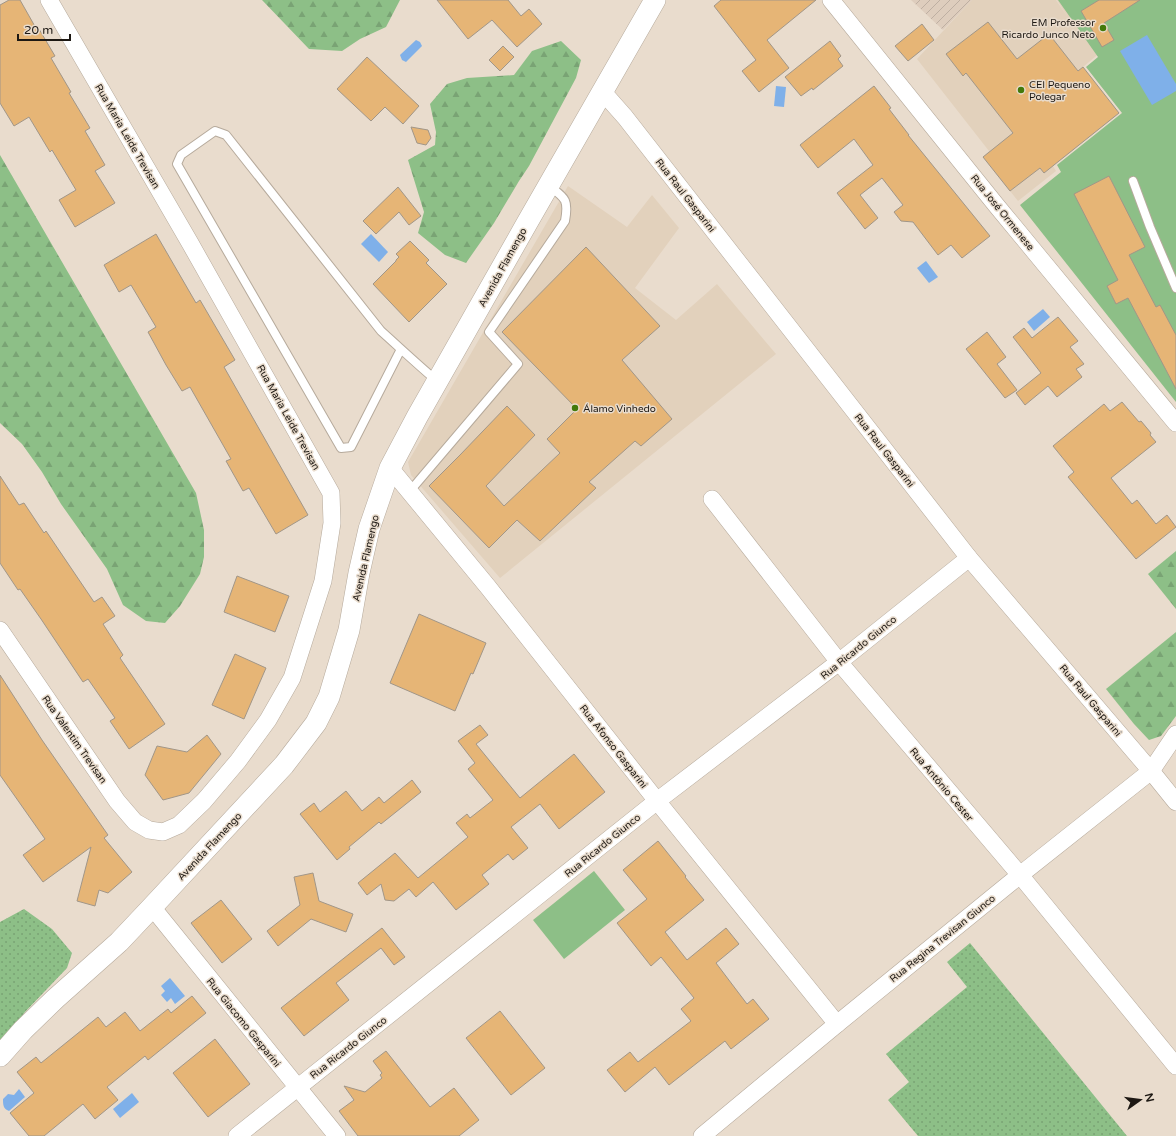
<svg xmlns="http://www.w3.org/2000/svg" width="1176" height="1136" font-family="'Varela Round',sans-serif">
  <defs>
    <pattern id="industrial-furrows" width="10" height="10" patternUnits="userSpaceOnUse"><rect width="10" height="10" fill="#decdbd"/><path d="M-1 1l2-2M0 10L10 0M9 11l2-2" fill="none" stroke="#beafa2"/></pattern>
    <pattern id="grass-dots" width="8" height="8" patternUnits="userSpaceOnUse"><rect width="8" height="8" fill="#8dbf87"/><path d="M2 2h.1M6 6h.1" fill="none" stroke="#79a374" stroke-width="1.8" stroke-linecap="round"/></pattern>
    <pattern id="forest-firs" width="22" height="20" patternUnits="userSpaceOnUse"><rect width="22" height="20" fill="#8dbf87"/><path d="M5 1l3.5 6h-7zM16 11l3.5 6h-7z" fill="#79a374"/></pattern>
  </defs>
  <rect width="100%" height="100%" fill="#e9dccd"/>
  <g fill="#e2d1bc">
    <polygon points="972,0 1056,0 1067,16 1057,0 1163,0 1083,67 1119,113 1053,166 1056,171 1018,201 983,157 989,151 917,59"/>
    <polygon points="568,186 627,227 652,195 679,228 635,288 676,320 717,284 776,354 500,578 411,475 408,462"/>
  </g>
  <polygon fill="url(#industrial-furrows)" points="911,0 972,0 943,30"/>
  <g fill="url(#grass-dots)">
    <polygon points="24,909 52,929 72,953 67,968 25,1012 0,1044 0,922"/>
    <polygon points="970,943 1127,1136 918,1136 888,1100 909,1082 886,1054 967,987 947,962"/>
  </g>
  <g fill="url(#forest-firs)">
    <polygon points="262,0 400,0 386,27 360,39 342,51 309,49"/>
    <polygon points="561,41 581,60 576,78 529,166 519,181 494,223 466,263 445,255 418,233 424,212 408,160 435,145 436,132 430,104 447,84 467,78 514,75 532,51"/>
    <polygon points="0,155 196,493 204,530 204,557 200,574 180,606 165,623 146,621 123,605 107,569 61,504 42,472 22,444 0,423"/>
    <polygon points="1176,551 1176,609 1148,574"/>
    <polygon points="1176,632 1176,716 1161,736 1149,740 1134,724 1106,689"/>
  </g>
  <g fill="#8dbf87">
    <polygon points="1058,0 1176,0 1176,402 1020,205 1061,172 1057,165 1122,113 1086,67 1098,57"/>
    <polygon points="594,871 625,910 564,959 533,920"/>
  </g>
  <g fill="#7fb0e9">
    <polygon points="1147,35 1176,84 1176,91 1152,105 1120,51"/>
    <polygon points="416,40 420,42 422,46 406,62 402,60 400,55"/>
    <polygon points="776,86 786,87 784,107 774,106"/>
    <polygon points="371,234 388,252 379,262 361,244"/>
    <polygon points="926,261 938,277 929,283 917,268"/>
    <polygon points="1043,309 1050,317 1034,331 1027,322"/>
    <polygon points="170,978 185,996 175,1004 171,998 167,1002 161,995 165,991 161,986"/>
    <path d="M19 1089 25 1097 9 1111C3 1109 3 1104 3 1099L8 1094 14 1095Z"/>
    <polygon points="132,1093 139,1102 120,1118 113,1109"/>
  </g>
  <g fill="#e6b576" stroke="#a19688">
    <polygon points="9,0 20,0 37,30 39,29 55,56 51,58 71,92 69,93 90,128 85,131 105,165 95,171 115,203 75,227 59,200 76,190 52,150 50,152 29,117 14,126 0,103 0,5"/>
    <polygon points="437,0 508,0 521,16 529,9 542,24 517,47 492,20 468,39"/>
    <polygon points="721,0 816,0 767,40 789,68 759,92 742,71 756,60 714,6"/>
    <polygon points="1099,0 1140,0 1104,23 1114,40 1102,47 1081,11"/>
    <polygon points="988,22 1017,59 1049,34 1078,71 1083,67 1119,113 1044,173 1040,168 1010,191 983,157 1013,133 966,73 963,76 946,54"/>
    <polygon points="922,24 934,40 908,61 895,46"/>
    <polygon points="830,41 841,56 838,59 843,66 813,90 812,88 801,96 785,77"/>
    <polygon points="503,46 514,57 500,71 489,60"/>
    <polygon points="367,57 419,106 403,124 385,107 371,121 337,89"/>
    <polygon points="874,86 891,108 889,109 909,135 908,135 990,236 962,258 951,245 938,255 913,222 901,221 894,212 903,205 882,178 860,195 878,218 865,229 837,193 873,165 854,139 818,168 800,145"/>
    <polygon points="411,127 428,130 431,138 426,145 417,143"/>
    <polygon points="1109,176 1145,247 1129,255 1156,307 1160,305 1176,335 1176,389 1128,298 1116,304 1107,286 1118,280 1074,194"/>
    <polygon points="398,187 421,216 409,225 399,212 376,234 363,221"/>
    <polygon points="156,234 196,303 200,300 235,360 224,367 308,515 276,534 249,488 243,491 226,461 231,459 190,387 182,391 166,365 148,332 156,327 131,285 119,292 104,265"/>
    <polygon points="410,241 429,260 426,263 447,284 409,322 373,284 396,261 396,260 399,257 396,254"/>
    <polygon points="586,247 660,326 622,360 672,419 641,446 635,441 589,482 596,488 540,541 517,520 489,548 429,486 460,455 507,406 535,435 486,486 504,506 560,453 547,439 577,409 502,332"/>
    <polygon points="1058,317 1078,341 1070,347 1084,364 1076,369 1082,377 1057,397 1048,386 1025,405 1016,393 1041,373 1013,337 1024,328 1032,338"/>
    <polygon points="987,332 1006,357 997,364 1017,390 1005,398 966,349"/>
    <polygon points="1122,402 1139,422 1141,421 1151,433 1150,435 1156,442 1111,478 1132,504 1137,500 1156,524 1167,515 1176,527 1136,559 1068,477 1074,472 1053,446 1104,404 1110,411"/>
    <polygon points="0,476 19,505 24,503 44,533 46,531 94,602 102,597 115,616 103,624 123,655 120,658 165,724 129,749 110,721 115,718 88,679 83,682 41,619 20,589 18,590 0,563"/>
    <polygon points="237,576 289,596 275,632 224,612"/>
    <polygon points="419,614 486,643 473,674 471,673 455,711 390,683"/>
    <polygon points="235,654 266,668 244,719 212,705"/>
    <polygon points="0,675 42,740 108,835 104,838 132,872 108,893 99,890 95,906 77,901 91,847 43,882 23,855 45,839 0,775"/>
    <polygon points="480,725 488,735 476,744 520,798 574,754 605,792 559,829 540,804 511,827 528,848 513,860 508,854 482,875 489,884 456,910 433,882 416,897 409,889 394,901 385,900 381,884 367,895 358,883 395,853 418,878 468,837 456,823 467,814 470,818 493,800 468,769 475,763 458,741"/>
    <polygon points="207,735 221,754 189,793 163,800 145,775 157,746 187,752"/>
    <polygon points="412,780 421,792 381,824 379,822 349,847 350,849 337,860 300,814 314,803 320,812 346,791 362,811 379,797 384,803"/>
    <polygon points="658,841 686,876 685,877 704,900 665,932 687,960 726,928 739,944 716,963 747,1004 753,999 769,1019 731,1049 725,1041 669,1085 655,1067 625,1092 607,1070 630,1052 638,1062 691,1021 681,1009 694,998 661,957 651,966 617,923 647,899 623,870"/>
    <polygon points="313,873 319,901 353,914 346,932 311,919 278,946 267,931 300,905 294,877"/>
    <polygon points="221,900 252,939 222,963 191,923"/>
    <polygon points="382,928 405,957 394,965 381,948 336,983 349,1000 304,1036 281,1008"/>
    <polygon points="192,996 206,1013 148,1060 145,1056 107,1087 118,1100 95,1119 83,1104 44,1136 29,1136 10,1113 34,1093 17,1072 36,1057 41,1063 98,1017 106,1027 125,1012 140,1031 168,1009 171,1013"/>
    <polygon points="500,1011 545,1068 511,1095 466,1038"/>
    <polygon points="215,1039 250,1084 208,1117 173,1073"/>
    <polygon points="386,1051 430,1107 454,1088 479,1120 459,1136 358,1136 339,1111 354,1100 344,1086 365,1092 382,1078 380,1075 382,1073 373,1061"/>
  </g>
  <g fill="none" stroke-linecap="round" stroke-linejoin="round">
    <g stroke="#b6aa9c" stroke-width="10">
      <g id="service">
        <polyline points="1133,181 1150,227 1176,288"/>
        <path d="M401 349 351 447 341 448 177 164 181 155 215 131 226 135 381 331C400 348 418 365 437 381"/>
        <path d="M410 491 518 364 489 332 565 221C569 199 565 198 548 185"/>
      </g>
    </g>
    <g stroke="#b6aa9c" stroke-width="18">
      <g id="minor">
        <polyline points="831,0 996,205 1176,423"/>
        <polyline points="602,91 625,117 969,558 1151,771 1176,802"/>
        <polyline points="390,468 488,587 657,801 837,1024"/>
        <polyline points="712,499 839,662 1020,875 1176,1066"/>
        <polyline points="0,630 117,801 135,822 149,830 163,832 179,825 204,801 238,761 268,720 292,678 323,581 332,523 331,493 190,243 49,0"/>
        <polyline points="152,907 337,1136"/>
        <polyline points="237,1136 657,801 839,662 969,558"/>
        <polyline points="702,1136 837,1024 1020,875 1151,771 1176,734"/>
      </g>
    </g>
    <g stroke="#b6aa9c" stroke-width="22">
      <polyline id="tertiary" points="0,1056 23,1030 55,999 119,942 152,907 284,765 316,723 329,697 349,630 359,573 369,529 390,468 417,417 527,223 655,0"/>
    </g>
    <use href="#service" stroke="#fff" stroke-width="8"/>
    <use href="#minor" stroke="#fff" stroke-width="17"/>
    <use href="#tertiary" stroke="#fff" stroke-width="21"/>
  </g>
  <g fill="#43790a" stroke="#e9dccd" stroke-width="1.5">
    <circle cx="1103" cy="28" r="4"/>
    <circle cx="1021" cy="90" r="4"/>
    <circle cx="575" cy="408" r="4"/>
  </g>
  <g text-anchor="middle" stroke-width="3" stroke-linejoin="round" paint-order="stroke">
    <g font-size="10" fill="#1d1813" stroke="#e9dccd" text-anchor="start">
      <text x="1095" y="26" text-anchor="end">EM Professor<tspan x="1095" dy="12">Ricardo Junco Neto</tspan></text>
      <text x="1029" y="88">CEI Pequeno<tspan x="1029" dy="12">Polegar</tspan></text>
      <text x="583" y="412">Álamo Vinhedo</text>
    </g>
    <g font-size="10" fill="#1d1813" stroke="#e9dccd">
      <text transform="translate(128 136) rotate(60)" y="4">Rua Maria Leide Trevisan</text>
      <text transform="translate(686 195) rotate(52)" y="4">Rua Raul Gasparini</text>
      <text transform="translate(1003 212) rotate(51)" y="4">Rua José Ormenese</text>
      <text transform="translate(502 267) rotate(-61)" y="4">Avenida Flamengo</text>
      <text transform="translate(289 417) rotate(61)" y="4">Rua Maria Leide Trevisan</text>
      <text transform="translate(885 450) rotate(52)" y="4">Rua Raul Gasparini</text>
      <text transform="translate(365 558) rotate(-77)" y="4">Avenida Flamengo</text>
      <text transform="translate(858 647) rotate(-39)" y="4">Rua Ricardo Giunco</text>
      <text transform="translate(1091 700) rotate(50)" y="4">Rua Raul Gasparini</text>
      <text transform="translate(75 739) rotate(55)" y="4">Rua Valentim Trevisan</text>
      <text transform="translate(614 746) rotate(52)" y="4">Rua Afonso Gasparini</text>
      <text transform="translate(942 784) rotate(50)" y="4">Rua Antônio Cester</text>
      <text transform="translate(602 845) rotate(-39)" y="4">Rua Ricardo Giunco</text>
      <text transform="translate(209 846) rotate(-47)" y="4">Avenida Flamengo</text>
      <text transform="translate(942 938) rotate(-39)" y="4">Rua Regina Trevisan Giunco</text>
      <text transform="translate(244 1022) rotate(51)" y="4">Rua Giacomo Gasparini</text>
      <text transform="translate(348 1047) rotate(-38)" y="4">Rua Ricardo Giunco</text>
    </g>
  </g>
  <g transform="translate(1140 1100) rotate(76)" stroke="#e9dccd" stroke-width="3" paint-order="stroke">
  <path d="M0-3L7 15L0 10L-7 15Z" fill="#1d1813"/>
  <text y="-6" font-size="11" font-weight="bold" text-anchor="middle" fill="#1d1813">N</text>
  </g>
  <path d="M18 34v6h52v-6" fill="none" stroke="#1d1813" stroke-width="2"/>
  <text x="24" y="34" font-size="12" fill="#1d1813" stroke="#e9dccd" stroke-width="3" paint-order="stroke">20 m</text>
</svg>
